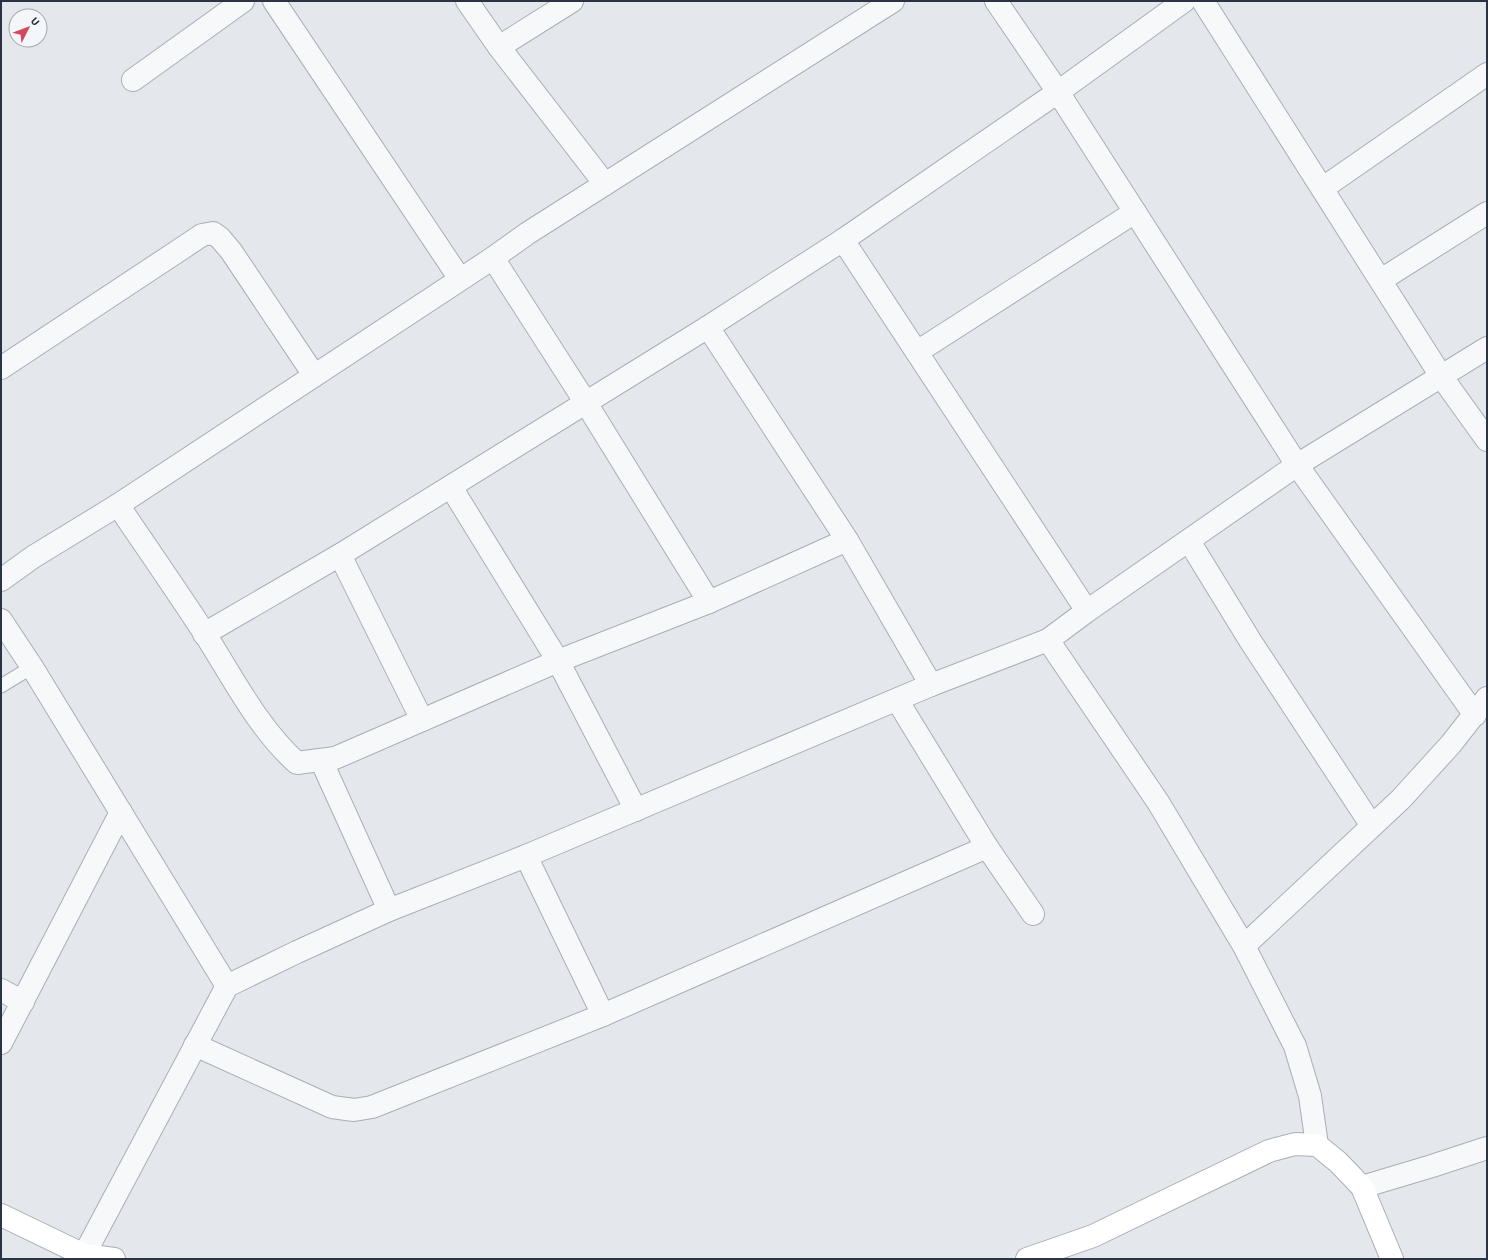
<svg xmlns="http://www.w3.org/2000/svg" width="1488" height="1260" font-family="'Source Sans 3',sans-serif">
  <rect width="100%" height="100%" fill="#e4e7ec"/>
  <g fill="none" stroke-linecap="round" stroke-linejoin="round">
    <g stroke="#a9aeb7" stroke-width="15">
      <polyline id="lane" points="1,686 32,667"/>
    </g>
    <g stroke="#a9aeb7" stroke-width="24">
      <g id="street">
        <polyline points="274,1 460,279"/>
        <polyline points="467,1 499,47"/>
        <polyline points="572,1 499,47 605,184"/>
        <polyline points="996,1 1058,92 1297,465 1475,715"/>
        <polyline points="1203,1 1441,376 1487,440"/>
        <polyline points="133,80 243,1"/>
        <polyline points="1323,188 1487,74"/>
        <polyline points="843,240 1087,611"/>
        <polyline points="493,258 586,403 709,602 847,540"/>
        <polyline points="1381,280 1487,213"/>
        <polyline points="708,327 847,540 931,685"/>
        <polyline points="917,352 1135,212"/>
        <polyline points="1,368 181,249 202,235 213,233 220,238 231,251 314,375"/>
        <polyline points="451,487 558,661 636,810"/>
        <path d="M118 505C147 548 177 591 205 634 233 678 258 728 297 763L335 758 558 661 709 602"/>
        <polyline points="1189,541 1251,642 1372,826"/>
        <polyline points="340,555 422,720"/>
        <polyline points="1,580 33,557 118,505 493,258 528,233 893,1"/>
        <polyline points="1,620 32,667 227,986"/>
        <polyline points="204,634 340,555 708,327 843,240 1058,92 1184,1"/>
        <polyline points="897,700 987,847 1033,914"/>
        <polyline points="321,760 389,910"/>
        <polyline points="526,856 603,1015"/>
        <polyline points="1244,946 1401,799 1451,744 1487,698"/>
        <polyline points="1,990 23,1002"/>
        <polyline points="1,1043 121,812"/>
        <polyline points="195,1045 332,1107 354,1110 372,1107 603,1015 987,847"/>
        <polyline points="1317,1145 1310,1096 1295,1046 1244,946 1158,802 1048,640 1087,611 1297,465 1487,348"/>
        <polyline points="1362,1187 1432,1166 1487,1148"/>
        <polyline points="84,1255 227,986 297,952 389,910 526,856 931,685 1048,640"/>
      </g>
    </g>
    <g stroke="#a9aeb7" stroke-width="24">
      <g id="secondary">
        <polyline points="1,1215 84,1255 114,1259"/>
        <polyline points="1027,1259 1093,1236 1269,1151 1295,1144 1317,1145 1338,1162 1362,1187 1392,1259"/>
      </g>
    </g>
    <use href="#lane" stroke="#f7f8fa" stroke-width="13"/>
    <use href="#street" stroke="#f7f8fa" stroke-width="22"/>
    <use href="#secondary" stroke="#fff" stroke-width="22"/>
  </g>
  <rect width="1488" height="1260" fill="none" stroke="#2b3445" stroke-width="4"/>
  <g transform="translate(28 28) rotate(48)"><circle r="19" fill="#f4f6f9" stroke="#a4a8b1"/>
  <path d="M0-3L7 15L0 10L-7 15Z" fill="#d1495b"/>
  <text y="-6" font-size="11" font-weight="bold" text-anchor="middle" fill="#2b3445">U</text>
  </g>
</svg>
